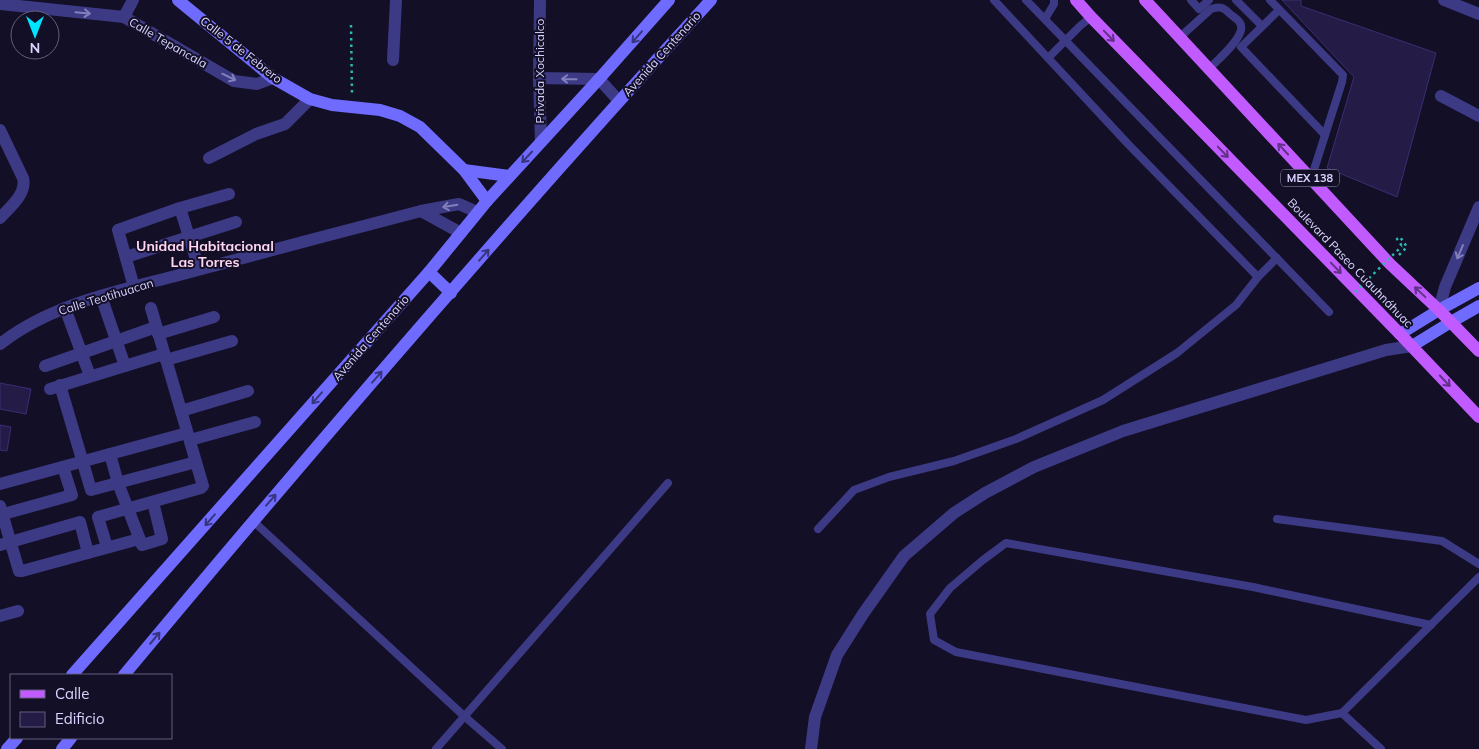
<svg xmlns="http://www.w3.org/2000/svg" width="1479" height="749" font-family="Mulish,sans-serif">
  <rect width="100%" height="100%" fill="#130f26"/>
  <g fill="#241b47" stroke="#3b2d73">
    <polygon points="1282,0 1301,0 1301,6 1436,53 1397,197 1327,168 1354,77"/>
    <polygon points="0,383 31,389 26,414 0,409"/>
    <polygon points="0,425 11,427 7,451 0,450"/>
  </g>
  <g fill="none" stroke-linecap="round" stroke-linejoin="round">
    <g stroke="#2fb8b0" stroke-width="2.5" stroke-dasharray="2.5 4" stroke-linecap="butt">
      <polyline points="351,25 352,96"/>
      <polyline points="1399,255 1407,247 1400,237 1397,239 1402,246"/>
    </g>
    <g stroke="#3d3a85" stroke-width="8">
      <polyline points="994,0 1128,144 1258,277"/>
      <polyline points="1026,0 1329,312"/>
      <polyline points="1191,0 1199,9 1209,0"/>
      <polyline points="1236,0 1262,26"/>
      <polyline points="1270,0 1343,75 1342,82 1311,179"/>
      <polyline points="1279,10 1241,47 1325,135"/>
      <polyline points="1045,19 1054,4 1054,0"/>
      <path d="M1180 37 1211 9C1219 6 1223 7 1229 13 1232 16 1238 19 1240 23 1248 35 1217 60 1209 69"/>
      <polyline points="1048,58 1080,26 1091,17"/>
      <polyline points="1277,519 1442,541 1479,564"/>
      <polyline points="253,521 464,716 502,749"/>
      <polyline points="818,529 854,490 889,477 954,461 1016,439 1103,400 1177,353 1236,305 1258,277 1277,258"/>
      <polyline points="1342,713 1306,720 956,652 934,640 930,614 950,588 983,560 1006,543 1253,587 1431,625"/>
      <polyline points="436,749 668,483"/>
      <polyline points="1381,749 1342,713 1479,577"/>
    </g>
    <g stroke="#3d3a85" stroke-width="12">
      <polyline points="540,0 539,78 541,142"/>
      <polyline points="1444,0 1479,14"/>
      <polyline points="0,4 124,17 234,81 257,84 273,78"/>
      <polyline points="124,17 133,0"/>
      <polyline points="393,60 396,0"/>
      <polyline points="539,78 599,79 619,101"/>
      <polyline points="1441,96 1479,116"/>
      <path d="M0 130 23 178C27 194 10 207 0 218"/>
      <polyline points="209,158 256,134 285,124 310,99"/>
      <polyline points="180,208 199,269"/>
      <polyline points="421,211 461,233"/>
      <polyline points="126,257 236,222"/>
      <polyline points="134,287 118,230 180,208 229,194"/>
      <polyline points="101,296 125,366"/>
      <polyline points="65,308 90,376"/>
      <polyline points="1439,310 1445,287 1479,207"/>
      <polyline points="158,334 214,317"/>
      <path d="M0 344C51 304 118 291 179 275 260 253 340 232 421 211L459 204 477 212"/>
      <polyline points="166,360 232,341"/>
      <polyline points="45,366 156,327"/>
      <polyline points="60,385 91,490 196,462"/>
      <polyline points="50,389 164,354"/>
      <polyline points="181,411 248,391"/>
      <polyline points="190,440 255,422"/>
      <polyline points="110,454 118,483 142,545 162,539 153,502"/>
      <polyline points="0,484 187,433"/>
      <polyline points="0,506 19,571 22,571 139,539"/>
      <polyline points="0,515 72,495 63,467"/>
      <polyline points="0,545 80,522 88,553"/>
      <polyline points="107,547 98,517 201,488 203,486 151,308"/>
      <polyline points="0,616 18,611"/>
      <polyline points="811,749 815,717 837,655 863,614 904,556 954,513 985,493 1034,467 1123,431 1386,350 1412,346"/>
    </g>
    <g stroke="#6f6bff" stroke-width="12">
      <polyline points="178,0 273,78 310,99 332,105 380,110 400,116 420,127 464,170 487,201"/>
      <polyline points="464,170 509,176"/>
      <polyline points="429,272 451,293"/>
      <polyline points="1400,334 1439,310 1479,288"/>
      <polyline points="1412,346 1451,322 1479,306"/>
      <polyline points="72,675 429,272 487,201 599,79 669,0"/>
      <path d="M124 675C315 446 510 220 711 0"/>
      <polyline points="7,749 17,738"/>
      <polyline points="62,749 71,738"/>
    </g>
    <g stroke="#c25bff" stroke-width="12">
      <polyline points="1076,0 1091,17 1400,334 1479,417"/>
      <polyline points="1145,0 1390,264 1439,310 1479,351"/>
    </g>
    <polyline stroke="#2fb8b0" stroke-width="2.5" stroke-dasharray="2.5 4" stroke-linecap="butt" points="1355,292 1402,246"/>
  </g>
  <defs><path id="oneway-shaft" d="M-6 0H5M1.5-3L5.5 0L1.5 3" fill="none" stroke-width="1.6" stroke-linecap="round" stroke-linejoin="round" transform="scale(1.25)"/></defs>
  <g stroke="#837fbc">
    <use href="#oneway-shaft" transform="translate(83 13) rotate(5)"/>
    <use href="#oneway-shaft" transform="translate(229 77) rotate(26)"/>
    <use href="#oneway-shaft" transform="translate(569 79) rotate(-179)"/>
    <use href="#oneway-shaft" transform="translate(450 206) rotate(170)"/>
    <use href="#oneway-shaft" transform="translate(1460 252) rotate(113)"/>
  </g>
  <g stroke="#623188">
    <use href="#oneway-shaft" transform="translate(1109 36) rotate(46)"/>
    <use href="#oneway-shaft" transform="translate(1283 149) rotate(-133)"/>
    <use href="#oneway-shaft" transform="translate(1223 152) rotate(46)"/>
    <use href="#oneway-shaft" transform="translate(1336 268) rotate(46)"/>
    <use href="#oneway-shaft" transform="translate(1420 292) rotate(-137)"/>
    <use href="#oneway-shaft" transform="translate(1445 381) rotate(47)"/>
  </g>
  <g stroke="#38347d">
    <use href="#oneway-shaft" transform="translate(637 37) rotate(131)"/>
    <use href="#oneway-shaft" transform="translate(527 157) rotate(133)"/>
    <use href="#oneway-shaft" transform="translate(484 255) rotate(-49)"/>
    <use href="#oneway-shaft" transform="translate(377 377) rotate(-49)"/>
    <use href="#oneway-shaft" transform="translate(317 398) rotate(131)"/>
    <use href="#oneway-shaft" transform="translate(271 500) rotate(-49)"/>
    <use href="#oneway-shaft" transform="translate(210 520) rotate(131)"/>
    <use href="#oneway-shaft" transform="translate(155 638) rotate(-50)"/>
  </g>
  <g text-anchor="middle" stroke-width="4" stroke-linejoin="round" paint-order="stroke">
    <rect fill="#130f26" stroke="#9e99be" stroke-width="1" x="1281" y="169.5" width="58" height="17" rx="4"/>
    <g font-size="11" font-weight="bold" fill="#d9d4ff">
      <text x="1310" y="182">MEX 138</text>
    </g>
    <g font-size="12" fill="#d9d4ff" stroke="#130f26">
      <text transform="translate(168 43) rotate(30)" y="4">Calle Tepancala</text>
      <text transform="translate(241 50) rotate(38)" y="4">Calle 5 de Febrero</text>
      <text transform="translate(662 54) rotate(-48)" y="4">Avenida Centenario</text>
      <text transform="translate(540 71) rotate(-90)" y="4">Privada Xochicalco</text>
      <text transform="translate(1350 263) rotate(46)" y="4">Boulevard Paseo Cuauhnáhuac</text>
      <text transform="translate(106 297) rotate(-17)" y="4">Calle Teotihuacan</text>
      <text transform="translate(371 338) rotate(-49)" y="4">Avenida Centenario</text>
    </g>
    <g font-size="14" font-weight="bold" fill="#ffd6f0" stroke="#130f26">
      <text x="205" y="251">Unidad Habitacional<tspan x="205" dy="16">Las Torres</tspan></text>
    </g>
  </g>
  <rect x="10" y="674" width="162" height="65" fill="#130f26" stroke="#625e7d"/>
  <rect x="20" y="690" width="25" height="8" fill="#c25bff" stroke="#625e7d"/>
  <text x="55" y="699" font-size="15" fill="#d9d4ff">Calle</text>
  <rect x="20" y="712" width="25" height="15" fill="#241b47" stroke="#625e7d"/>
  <text x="55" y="724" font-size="15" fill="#d9d4ff">Edificio</text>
  <g transform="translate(35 35) rotate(180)"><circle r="24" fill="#130f26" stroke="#625e7d"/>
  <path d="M0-4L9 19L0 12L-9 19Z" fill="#00e5ff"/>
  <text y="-8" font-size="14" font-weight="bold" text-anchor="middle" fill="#d9d4ff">N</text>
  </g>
</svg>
